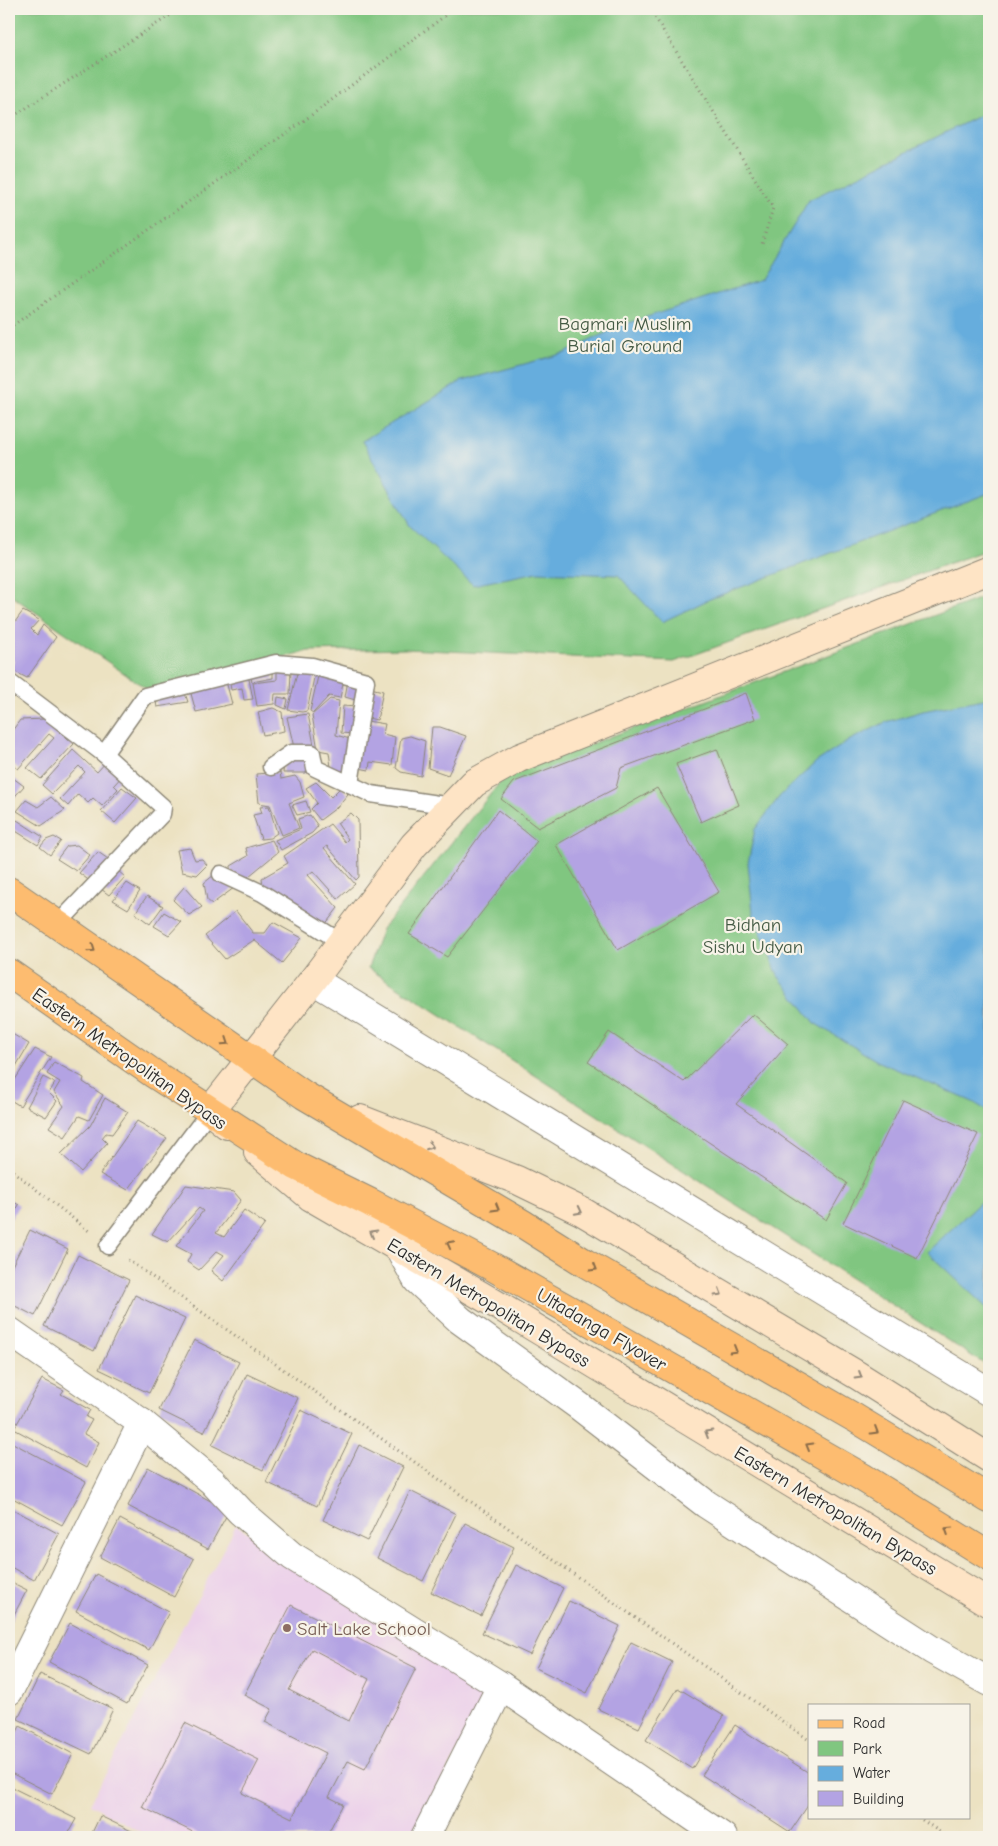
<svg xmlns="http://www.w3.org/2000/svg" width="998" height="1846" font-family="'Comic Neue',sans-serif">
  <rect width="100%" height="100%" fill="#f7f3e8"/>
  <filter id="ink" filterUnits="userSpaceOnUse"><feTurbulence type="fractalNoise" baseFrequency=".02" numOctaves="2"/><feDisplacementMap in="SourceGraphic" scale="10" xChannelSelector="R" yChannelSelector="G"/><feConvolveMatrix kernelMatrix="1 2 1 2 8 2 1 2 1" color-interpolation-filters="sRGB"/></filter>
  <filter id="wash" filterUnits="userSpaceOnUse"><feTurbulence type="fractalNoise" baseFrequency=".0096" numOctaves="4" result="noise"/><feDisplacementMap in="SourceGraphic" scale="20" xChannelSelector="R" yChannelSelector="G"/><feGaussianBlur stdDeviation="1.12" result="paint"/><feColorMatrix in="noise" values="0 0 0 0 0 0 0 0 0 0 0 0 0 0 0 0 0 1.4 0 .05"/><feComposite in="paint" operator="in"/></filter>
  <g filter="url(#wash)">
    <rect width="100%" height="100%" fill="#ece2c2"/>
    <polygon fill="#ecd1ea" points="236,1525 491,1688 413,1837 149,1837 90,1804"/>
    <g fill="#80c680" stroke="#567856">
      <polygon points="9,9 989,9 989,549 674,662 406,649 308,651 150,691 9,594"/>
      <polygon points="989,595 989,1367 368,968 382,929 505,776"/>
    </g>
    <g fill="#66addd" stroke="#486c84">
      <polygon points="989,111 989,493 710,599 662,622 618,575 537,572 473,585 410,526 362,441 462,381 565,353 622,325 761,280 809,200"/>
      <polygon points="989,698 989,1112 973,1102 877,1061 816,1024 778,976 753,913 748,863 755,829 780,796 816,762 850,740 886,722 923,711"/>
      <polygon points="989,1194 989,1310 927,1252"/>
    </g>
    <g id="blocks">
      <g fill="#b3a3e3" fill-rule="evenodd">
        <polygon points="23,611 39,620 31,629 37,635 43,625 56,637 27,678 10,669 14,661 9,655 9,630"/>
        <polygon points="277,667 291,670 290,694 275,694 274,704 257,706 253,683 277,680"/>
        <polygon points="266,669 273,673 273,678 252,682 250,673"/>
        <polygon points="298,669 315,673 307,711 302,712 288,710"/>
        <polygon points="319,672 344,679 340,698 329,696 313,713 310,711"/>
        <polygon points="248,674 253,699 244,700 242,688 231,690 229,678"/>
        <polygon points="348,680 362,686 359,701 345,697"/>
        <polygon points="226,681 232,704 196,712 190,690"/>
        <polygon points="366,687 383,691 377,720 363,717"/>
        <polygon points="184,690 188,702 157,707 155,696"/>
        <polygon points="746,693 755,719 621,768 616,788 538,828 501,799 514,782"/>
        <polygon points="278,697 288,699 286,709 277,705"/>
        <polygon points="330,699 339,701 336,735 350,739 346,779 331,767 329,752 318,750 312,715"/>
        <polygon points="343,706 356,707 354,734 341,733"/>
        <polygon points="273,708 282,712 284,731 263,735 258,712"/>
        <polygon points="308,714 315,750 295,752 287,717"/>
        <polygon points="45,719 74,744 41,779 27,768 54,738 49,734 18,769 9,762 9,735 20,720"/>
        <polygon points="367,721 385,724 383,734 395,737 392,765 370,762 369,770 354,767"/>
        <polygon points="432,727 440,727 466,736 448,775 428,768"/>
        <polygon points="410,736 425,741 421,776 401,772 396,768 401,738"/>
        <polygon points="717,749 739,805 701,822 676,764"/>
        <polygon points="73,750 97,772 107,761 123,775 114,785 118,789 102,806 93,798 88,803 78,794 68,806 60,799 85,772 79,766 52,794 42,785"/>
        <polygon points="292,756 309,756 306,773 283,773 284,763 291,763"/>
        <polygon points="280,772 281,779 295,776 300,782 304,797 289,803 299,828 282,835 270,805 259,803 256,774"/>
        <polygon points="9,775 24,786 9,803"/>
        <polygon points="316,782 331,797 341,787 348,794 336,808 320,820 311,809 317,803 306,788"/>
        <polygon points="122,787 137,798 115,823 101,811"/>
        <polygon points="657,788 719,892 618,950 556,845"/>
        <polygon points="51,797 65,810 41,826 17,811 26,800 38,807"/>
        <polygon points="306,801 310,812 297,815 292,805"/>
        <polygon points="269,806 277,833 270,838 261,839 253,815 262,813 260,807"/>
        <polygon points="498,810 537,841 447,957 409,934"/>
        <polygon points="351,813 358,820 359,877 356,880 327,846 324,848 355,884 338,899 313,871 308,875 338,908 324,926 263,885 262,878 288,863 284,856 330,824 345,842 348,839 337,823"/>
        <polygon points="310,815 318,826 312,833 281,850 275,840 301,829 298,819"/>
        <polygon points="17,820 43,837 38,845 11,828"/>
        <polygon points="54,837 61,841 50,855 40,847 46,840"/>
        <polygon points="272,840 278,852 243,881 231,871 231,866 248,856 246,848"/>
        <polygon points="77,845 90,855 76,871 57,859 67,846"/>
        <polygon points="190,848 195,860 202,859 207,865 197,875 182,872 177,850"/>
        <polygon points="98,852 111,861 91,882 79,873"/>
        <polygon points="118,871 125,877 109,895 101,889"/>
        <polygon points="214,875 234,888 212,904 207,900 204,883"/>
        <polygon points="127,883 140,891 128,909 113,900"/>
        <polygon points="184,887 202,907 189,915 173,900"/>
        <polygon points="147,896 163,906 150,924 135,913"/>
        <polygon points="236,911 253,933 265,933 273,922 302,938 282,963 254,940 225,959 205,936"/>
        <polygon points="164,912 181,922 169,935 154,926"/>
        <polygon points="753,1014 788,1044 736,1104 847,1183 826,1220 588,1062 609,1032 684,1082"/>
        <polygon points="9,1032 29,1044 9,1078"/>
        <polygon points="35,1049 51,1057 20,1106 9,1099 9,1089"/>
        <polygon points="54,1062 84,1078 83,1082 103,1095 89,1120 79,1116 65,1137 49,1127 64,1106 54,1092 60,1082 47,1074"/>
        <polygon points="43,1077 55,1083 49,1093 57,1101 46,1117 27,1107"/>
        <polygon points="105,1098 128,1112 112,1134 106,1133 102,1138 107,1143 81,1172 61,1154 90,1126"/>
        <polygon points="903,1100 978,1134 917,1258 843,1223"/>
        <polygon points="137,1121 167,1138 128,1190 100,1174"/>
        <polygon points="186,1185 234,1192 241,1200 216,1233 224,1237 244,1210 265,1224 223,1281 211,1271 224,1255 217,1251 199,1270 187,1262 191,1254 176,1246 203,1211 199,1208 168,1242 152,1234"/>
        <polygon points="9,1199 19,1205 9,1222"/>
        <polygon points="30,1230 68,1249 35,1316 9,1303 9,1272"/>
        <polygon points="78,1255 129,1280 94,1351 44,1326"/>
        <polygon points="135,1295 185,1319 149,1393 99,1369"/>
        <polygon points="194,1340 239,1362 204,1432 159,1410"/>
        <polygon points="247,1374 298,1398 263,1470 212,1445"/>
        <polygon points="42,1379 64,1390 61,1394 90,1410 86,1417 92,1420 84,1434 99,1442 86,1468 14,1429"/>
        <polygon points="301,1410 352,1434 317,1506 266,1482"/>
        <polygon points="9,1441 86,1482 62,1525 9,1496"/>
        <polygon points="359,1445 403,1467 367,1541 323,1520"/>
        <polygon points="148,1467 229,1511 208,1549 128,1506"/>
        <polygon points="410,1491 456,1514 423,1581 377,1558"/>
        <polygon points="9,1507 59,1534 34,1580 9,1566"/>
        <polygon points="120,1519 194,1559 174,1597 100,1557"/>
        <polygon points="465,1523 514,1547 481,1616 431,1592"/>
        <polygon points="516,1565 563,1588 530,1655 482,1633"/>
        <polygon points="96,1574 169,1612 149,1650 76,1611"/>
        <polygon points="9,1581 27,1590 9,1624"/>
        <polygon points="569,1601 620,1626 587,1693 536,1668"/>
        <path d="M291 1605 416 1668 365 1769 348 1761 329 1797 343 1804 326 1837H203L142 1807 185 1723 259 1760 242 1793 292 1818 326 1753 265 1722 272 1709 244 1695ZM312 1649 369 1679 349 1721 289 1690Z"/>
        <polygon points="70,1623 148,1665 127,1704 49,1662"/>
        <polygon points="631,1642 672,1662 639,1728 598,1709"/>
        <polygon points="40,1674 113,1709 91,1754 18,1719"/>
        <polygon points="678,1688 724,1716 692,1769 646,1740"/>
        <polygon points="735,1725 809,1773 809,1804 790,1832 702,1775"/>
        <polygon points="20,1726 73,1754 52,1794 9,1772 9,1748"/>
        <polygon points="9,1786 76,1819 66,1837 9,1837"/>
        <polygon points="100,1816 144,1837 90,1837"/>
      </g>
    </g>
  </g>
  <g filter="url(#ink)">
    <use href="#blocks" fill-opacity="0" stroke="#8c8676" stroke-width="1"/>
    <g fill="none" stroke-linecap="round" stroke-linejoin="round">
      <g stroke="#8c8676" stroke-width="19">
        <g id="lane">
          <polyline points="9,682 104,754 163,807 162,814 57,925"/>
          <polyline points="104,754 145,696 276,663 312,666 366,681 350,784"/>
          <polyline points="271,767 291,753 312,753 315,768 371,794 451,806"/>
          <polyline points="221,874 262,893 341,942"/>
          <polyline points="108,1246 210,1111"/>
        </g>
      </g>
      <g stroke="#8c8676" stroke-width="30">
        <g id="street">
          <polyline points="313,980 989,1392"/>
          <polyline points="399,1248 417,1280 460,1320 579,1406 706,1504 932,1650 989,1682"/>
          <polyline points="9,1331 142,1423 212,1481 241,1512 292,1556 501,1686 723,1837"/>
          <polyline points="9,1691 142,1423"/>
          <polyline points="425,1837 501,1686"/>
        </g>
      </g>
      <g stroke="#8c8676" stroke-width="30">
        <g id="secondary">
          <polyline points="360,1119 517,1180 583,1212 857,1375 989,1458"/>
          <polyline points="227,1125 210,1111 313,980 414,845 474,783 519,758 989,570"/>
          <polyline points="258,1152 311,1197 499,1306 989,1603"/>
        </g>
      </g>
      <g stroke="#8c8676" stroke-width="30">
        <g id="primary">
          <polyline points="9,891 304,1095 523,1224 585,1263 855,1418 989,1499"/>
          <polyline points="9,973 154,1074 296,1166 371,1203 493,1267 573,1312 862,1477 989,1556"/>
        </g>
      </g>
      <g stroke="#8c8676" stroke-width="3" stroke-dasharray="1 4" stroke-linecap="butt">
        <polyline points="650,9 773,208 762,244"/>
        <polyline points="9,119 180,9"/>
        <polyline points="9,328 302,122 454,9"/>
        <polyline points="9,1168 89,1231"/>
        <polyline points="128,1260 809,1740"/>
        <polyline points="918,1817 947,1837"/>
      </g>
      <use href="#lane" stroke="#fff" stroke-width="16"/>
      <use href="#street" stroke="#fff" stroke-width="28"/>
      <use href="#secondary" stroke="#fee4c5" stroke-width="28"/>
      <use href="#primary" stroke="#fdbc6f" stroke-width="28"/>
    </g>
    <defs><path id="oneway-chevron" d="M-2-3.5L2.5 0L-2 3.5" fill="none" stroke-width="1.6" stroke-linecap="round" stroke-linejoin="round" transform="scale(1.25)"/></defs>
    <g stroke="#8a6c4a">
      <use href="#oneway-chevron" transform="translate(92 949) rotate(35)"/>
      <use href="#oneway-chevron" transform="translate(226 1042) rotate(34)"/>
      <use href="#oneway-chevron" transform="translate(496 1208) rotate(30)"/>
      <use href="#oneway-chevron" transform="translate(450 1244) rotate(-152)"/>
      <use href="#oneway-chevron" transform="translate(594 1268) rotate(30)"/>
      <use href="#oneway-chevron" transform="translate(734 1350) rotate(30)"/>
      <use href="#oneway-chevron" transform="translate(875 1431) rotate(31)"/>
      <use href="#oneway-chevron" transform="translate(809 1446) rotate(-150)"/>
      <use href="#oneway-chevron" transform="translate(948 1530) rotate(-148)"/>
    </g>
    <g stroke="#948878">
      <use href="#oneway-chevron" transform="translate(430 1146) rotate(21)"/>
      <use href="#oneway-chevron" transform="translate(579 1211) rotate(27)"/>
      <use href="#oneway-chevron" transform="translate(373 1233) rotate(-150)"/>
      <use href="#oneway-chevron" transform="translate(719 1293) rotate(31)"/>
      <use href="#oneway-chevron" transform="translate(859 1376) rotate(31)"/>
      <use href="#oneway-chevron" transform="translate(708 1433) rotate(-149)"/>
    </g>
  </g>
  <circle fill="#8d6e63" stroke="#f7f3e8" stroke-width="2" cx="287" cy="1628" r="5"/>
  <g text-anchor="middle" stroke-width="4.5" stroke-linejoin="round" paint-order="stroke">
    <g font-size="19" fill="#445a44" stroke="#f7f3e8">
      <text x="625" y="330">Bagmari Muslim<tspan x="625" dy="22">Burial Ground</tspan></text>
      <text x="753" y="931">Bidhan<tspan x="753" dy="22">Sishu Udyan</tspan></text>
    </g>
    <g font-size="19" fill="#2b2b2b" stroke="#f7f3e8">
      <text transform="translate(130 1058) rotate(35)" y="7">Eastern Metropolitan Bypass</text>
      <text transform="translate(489 1302) rotate(31)" y="7">Eastern Metropolitan Bypass</text>
      <text transform="translate(602 1329) rotate(30)" y="7">Ultadanga Flyover</text>
      <text transform="translate(836 1510) rotate(31)" y="7">Eastern Metropolitan Bypass</text>
    </g>
    <g font-size="19" fill="#785e54" stroke="#f7f3e8" text-anchor="start">
      <text x="297" y="1635">Salt Lake School</text>
    </g>
  </g>
  <rect width="998" height="1846" fill="none" stroke="#f7f3e8" stroke-width="30"/>
  <rect x="808" y="1704" width="162" height="115" fill="#f7f3e8" stroke="#a5a39c"/>
  <rect x="818" y="1720" width="25" height="8" fill="#fdbc6f" stroke="#a5a39c"/>
  <text x="853" y="1728" font-size="15" fill="#2b2b2b">Road</text>
  <rect x="818" y="1741" width="25" height="15" fill="#80c680" stroke="#a5a39c"/>
  <text x="853" y="1754" font-size="15" fill="#2b2b2b">Park</text>
  <rect x="818" y="1766" width="25" height="15" fill="#66addd" stroke="#a5a39c"/>
  <text x="853" y="1778" font-size="15" fill="#2b2b2b">Water</text>
  <rect x="818" y="1791" width="25" height="15" fill="#b3a3e3" stroke="#a5a39c"/>
  <text x="853" y="1804" font-size="15" fill="#2b2b2b">Building</text>
</svg>
